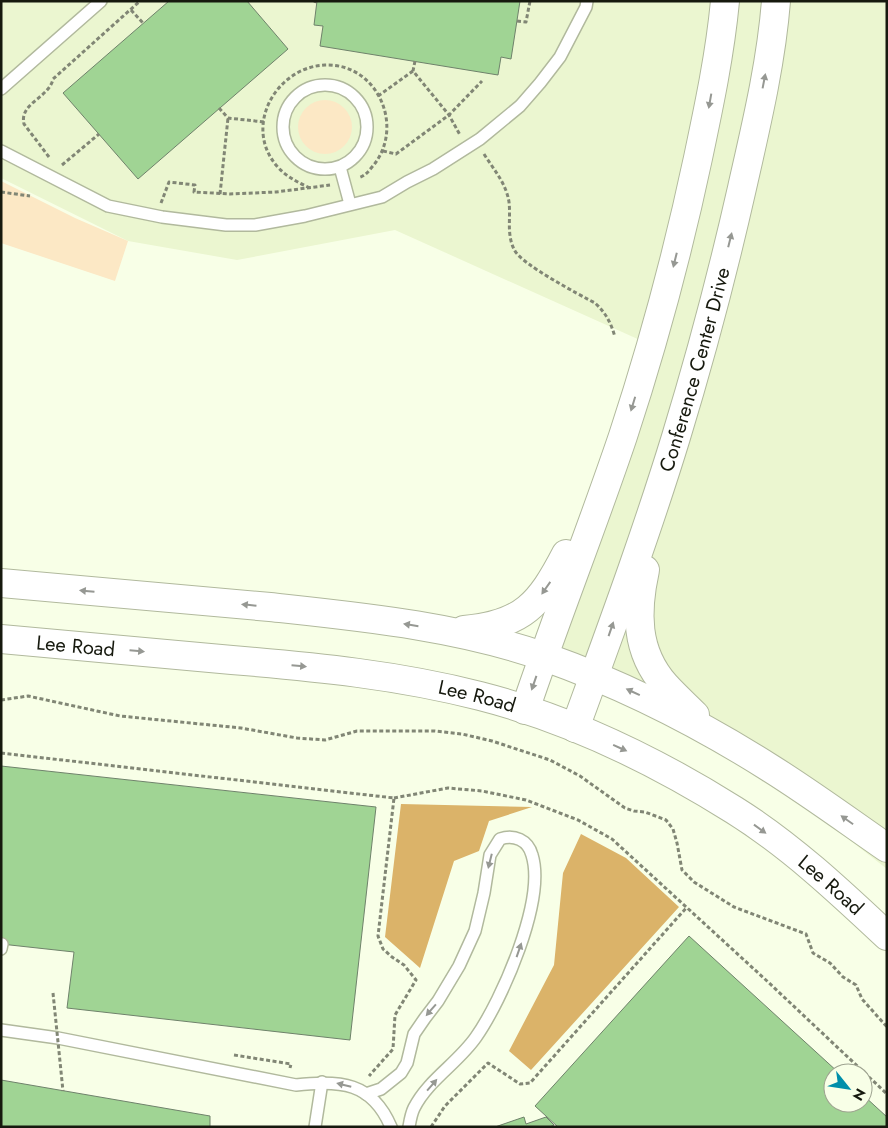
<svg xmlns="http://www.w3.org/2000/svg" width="888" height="1128" font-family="Jost,sans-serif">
  <rect width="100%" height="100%" fill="#f8ffe7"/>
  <polygon fill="#ebf6d0" points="1,1 887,1 887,869 720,739 543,656 651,345 395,230 237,260 128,241 1,178"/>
  <g fill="#fce8c5">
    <circle cx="325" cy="127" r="27"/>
    <polygon points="1,181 75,218 128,241 115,281 1,243"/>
  </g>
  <g fill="#dbb369">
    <polygon points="401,804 532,807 489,821 479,851 454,861 420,968 385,937"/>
    <polygon points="581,834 626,858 679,907 531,1070 509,1051 554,965 563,873"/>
  </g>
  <g fill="#a0d494" stroke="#6f826b">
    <polygon points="169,1 247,1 288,49 138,179 63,93"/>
    <polygon points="317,1 520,1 511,59 501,57 498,75 320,46 323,26 314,25"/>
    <polygon points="1,766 376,807 350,1040 67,1008 74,952 1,944"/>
    <polygon points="689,936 839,1073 833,1073 833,1103 863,1103 863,1095 887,1117 887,1127 558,1127 535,1106"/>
    <polygon points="1,1080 210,1116 210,1127 1,1127"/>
    <polygon points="524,1117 526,1124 546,1117 554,1125 550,1127 495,1127"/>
  </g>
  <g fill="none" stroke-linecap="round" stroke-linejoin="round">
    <g stroke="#b1b99d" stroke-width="14">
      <g id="service">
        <circle cx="325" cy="127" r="42"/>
        <polyline points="1,89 101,1"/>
        <polyline points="1,151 108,206 162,217 226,225 255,225 305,216 382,197 407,182 433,169 480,139 520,106 540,83 560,57 586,7 587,1"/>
        <polyline points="340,167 350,204"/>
        <polyline points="1,949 2,944"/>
        <path d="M1 1030 58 1038 296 1085C340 1080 372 1082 391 1127"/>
        <path d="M366 1094 381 1089 401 1073 407 1063 414 1034 425 1018 438 1001 459 966 475 931 484 893 490 855 500 839C514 834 528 840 532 855 546 900 502 1000 476 1037 458 1063 428 1080 414 1108 411 1114 410 1121 409 1127"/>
        <polyline points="315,1127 322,1082"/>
      </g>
    </g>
    <g stroke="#b1b99d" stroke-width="30">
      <g id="tertiary">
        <path d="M645 570C636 611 635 651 665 685 674 695 685 705 695 715"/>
        <path d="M1 583C91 591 181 599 270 607 362 617 457 626 545 657 624 685 699 723 770 768 810 793 848 821 887 848"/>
        <path d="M464 630C523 625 540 604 566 554"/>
        <path id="s1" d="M1 639C78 646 155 653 232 660 316 667 398 675 480 696 570 719 656 761 734 810 790 845 839 891 887 936"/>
        <path d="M525 710C556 618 592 528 623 436 653 345 678 252 698 158 709 106 720 54 725 1"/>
        <path id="s2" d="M575 728C610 632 646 535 676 437 701 355 723 272 742 188 756 126 771 64 776 1"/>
      </g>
    </g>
    <g stroke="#818675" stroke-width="3" stroke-dasharray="4 2.5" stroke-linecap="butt">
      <polyline points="314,1 317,2"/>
      <polyline points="131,10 143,23"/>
      <polyline points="517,21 526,22 530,1"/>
      <polyline points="415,61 413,71 449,115 460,135"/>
      <polyline points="378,96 413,71"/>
      <polyline points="219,108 228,118 264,122"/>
      <polyline points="383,151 396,154 449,115 482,81"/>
      <path d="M484 154C494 170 506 183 509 202 511 218 506 235 515 251 523 265 578 294 595 303 606 313 611 323 615 337"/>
      <path d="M49 157 24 124C19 103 49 98 53 79L140 1"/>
      <polyline points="62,165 99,134"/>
      <path d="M310 188C297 182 285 176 276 165 243 125 277 67 325 65 378 63 406 128 372 167 368 172 365 176 358 178"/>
      <polyline points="1,192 30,196"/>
      <polyline points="220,194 228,118"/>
      <polyline points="161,203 169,182 195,185 194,192 230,194 276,192 330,185"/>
      <polyline points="1,700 28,696 120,716 241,728 297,738 325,740 357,731 435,731 462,734 492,741 550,760 580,776 625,808 634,811 645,812 666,820 673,829 677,843 682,870 694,882 734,907 806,934 813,953 830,963 843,977 856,985 862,999 887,1027"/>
      <polyline points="1,753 394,798 378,936 383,949 392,957 404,965 416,980 395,1015 393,1049 369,1076"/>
      <polyline points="394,798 448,788 482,791 526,800 578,820 612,839 767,981 887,1094"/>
      <polyline points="234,1055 291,1064 290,1068"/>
      <polyline points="431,1127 445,1106 488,1063 520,1084 530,1083 687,907"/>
    </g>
    <use href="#service" stroke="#fff" stroke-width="11"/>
    <use href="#tertiary" stroke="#fff" stroke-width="28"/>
    <polyline stroke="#818675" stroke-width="3" stroke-dasharray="4 2.5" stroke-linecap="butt" points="53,993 63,1091"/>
  </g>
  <defs><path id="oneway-solid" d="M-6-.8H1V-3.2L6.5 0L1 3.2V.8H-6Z" transform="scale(1.25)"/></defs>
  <g fill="#969893">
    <use href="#oneway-solid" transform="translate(764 81) rotate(-79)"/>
    <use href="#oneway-solid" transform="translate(710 101) rotate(100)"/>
    <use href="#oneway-solid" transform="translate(730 240) rotate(-76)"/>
    <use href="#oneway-solid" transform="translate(675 260) rotate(104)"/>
    <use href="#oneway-solid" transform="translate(633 404) rotate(107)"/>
    <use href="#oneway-solid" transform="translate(546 588) rotate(125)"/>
    <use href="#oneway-solid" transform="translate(87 591) rotate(-175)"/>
    <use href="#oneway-solid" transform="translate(249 605) rotate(-174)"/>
    <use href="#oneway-solid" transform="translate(411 625) rotate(-171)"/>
    <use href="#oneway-solid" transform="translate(611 629) rotate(-71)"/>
    <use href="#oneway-solid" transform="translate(137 651) rotate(5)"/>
    <use href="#oneway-solid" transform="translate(299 666) rotate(5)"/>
    <use href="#oneway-solid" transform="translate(534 683) rotate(109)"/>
    <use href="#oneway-solid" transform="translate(633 692) rotate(-155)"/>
    <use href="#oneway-solid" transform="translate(620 748) rotate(24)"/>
    <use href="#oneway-solid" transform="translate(847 820) rotate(-145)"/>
    <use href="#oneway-solid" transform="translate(760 829) rotate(36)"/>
    <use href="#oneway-solid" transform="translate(490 861) rotate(104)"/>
    <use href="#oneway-solid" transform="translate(519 950) rotate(-71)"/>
    <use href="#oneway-solid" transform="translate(431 1010) rotate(131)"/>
    <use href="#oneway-solid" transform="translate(344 1085) rotate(-166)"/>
    <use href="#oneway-solid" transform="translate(432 1085) rotate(-49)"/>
  </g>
  <g text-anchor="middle" stroke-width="4" stroke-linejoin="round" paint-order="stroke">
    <g font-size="20" fill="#16190e" stroke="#f8ffe7">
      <text dy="7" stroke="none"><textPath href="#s2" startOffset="378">Conference Center Drive</textPath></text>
      <text dy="7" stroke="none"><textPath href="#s1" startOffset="75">Lee Road</textPath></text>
      <text dy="7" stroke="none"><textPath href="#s1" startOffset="480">Lee Road</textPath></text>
      <text dy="7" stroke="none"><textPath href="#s1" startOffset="885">Lee Road</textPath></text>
    </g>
  </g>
  <rect width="888" height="1128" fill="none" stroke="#16190e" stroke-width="5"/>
  <g transform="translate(848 1088) rotate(120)"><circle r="24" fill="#f8ffe7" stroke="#9ea390"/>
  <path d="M0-4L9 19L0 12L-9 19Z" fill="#008faa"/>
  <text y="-8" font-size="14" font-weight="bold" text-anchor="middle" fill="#16190e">N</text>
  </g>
</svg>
